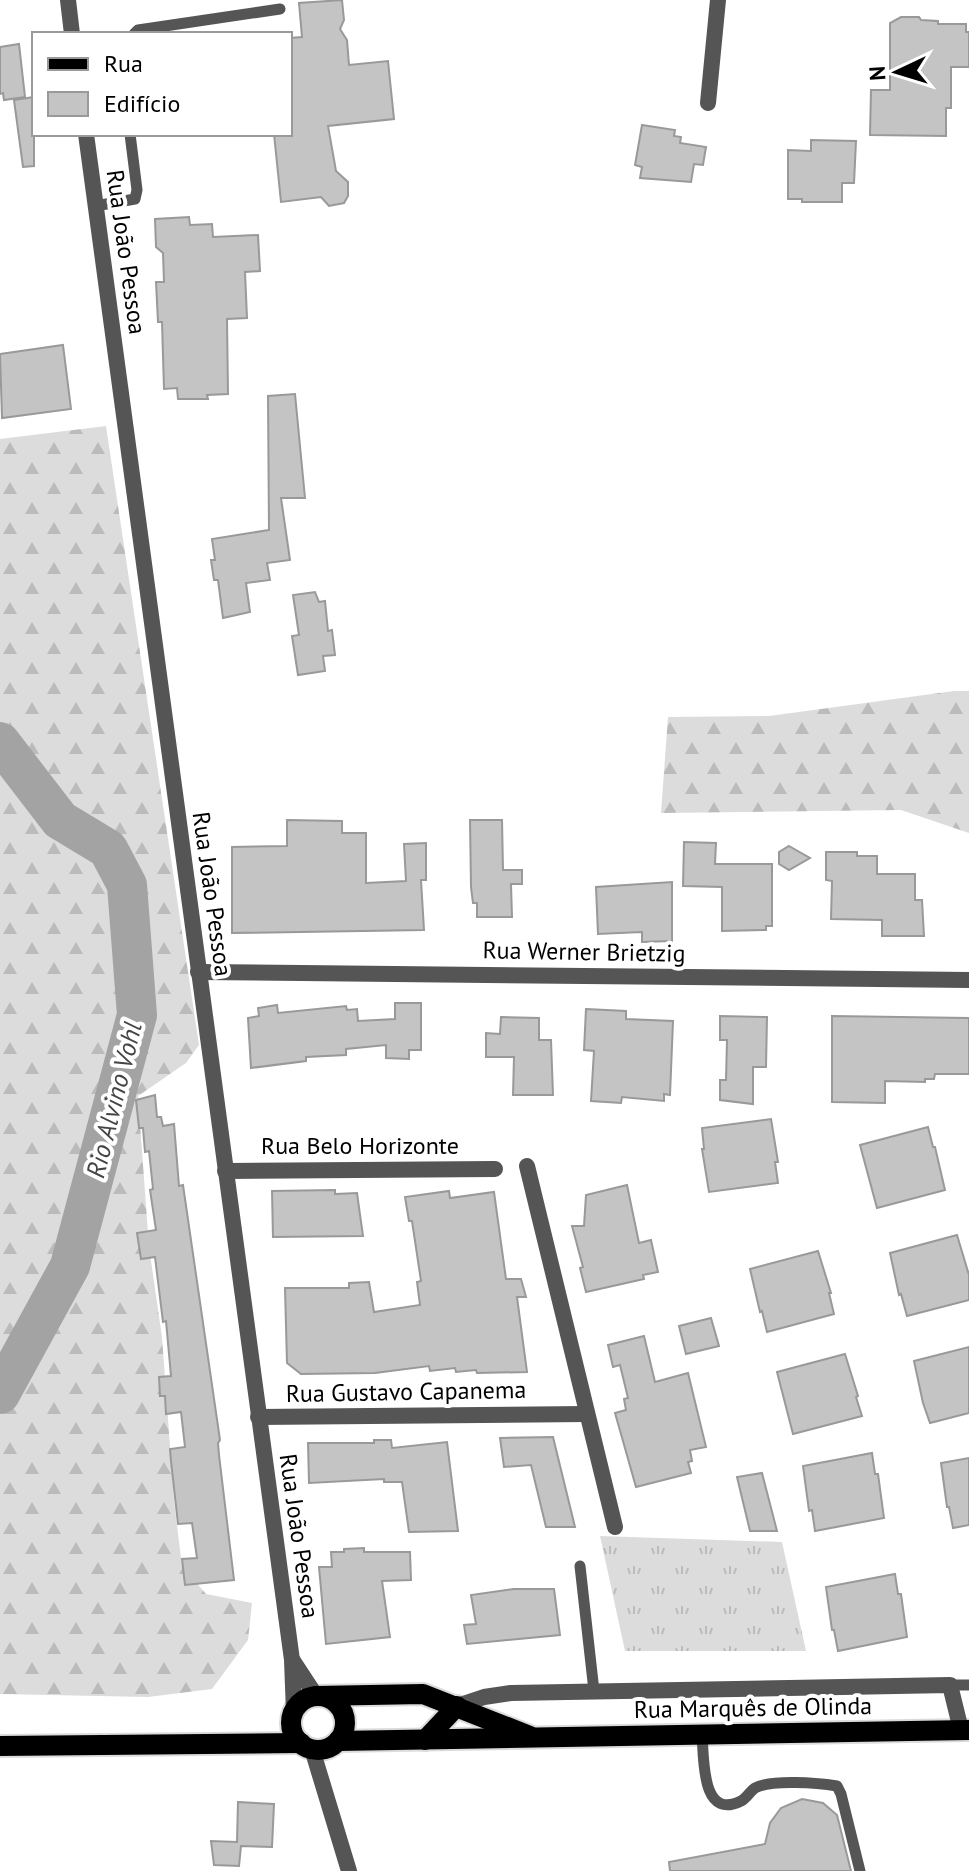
<svg xmlns="http://www.w3.org/2000/svg" width="969" height="1871" font-family="'PT Sans',sans-serif">
  <defs>
    <pattern id="grass-tufts" width="24" height="20" patternUnits="userSpaceOnUse" patternTransform="scale(2)"><rect width="24" height="20" fill="#dcdcdc"/><path d="M3 7l-1-3M5 7V3M7 7l1-3M15 17l-1-3M17 17v-4M19 17l1-3" fill="none" stroke="#bbb"/></pattern>
    <pattern id="forest-firs" width="22" height="20" patternUnits="userSpaceOnUse" patternTransform="scale(2)"><rect width="22" height="20" fill="#dcdcdc"/><path d="M5 1l3.5 6h-7zM16 11l3.5 6h-7z" fill="#bbb"/></pattern>
  </defs>
  <rect width="100%" height="100%" fill="#fff"/>
  <polygon fill="url(#grass-tufts)" points="600,1536 782,1542 806,1651 625,1651"/>
  <g fill="url(#forest-firs)">
    <polygon points="106,426 199,1045 186,1063 138,1096 149,1247 162,1337 174,1501 182,1566 206,1594 252,1603 248,1640 212,1689 148,1697 0,1694 0,439"/>
    <polygon points="954,691 969,691 969,833 901,810 661,813 668,717 769,716"/>
  </g>
  <g fill="none" stroke-linecap="round" stroke-linejoin="round">
    <polyline stroke="#a3a3a3" stroke-width="40" points="0,742 60,820 108,849 127,885 137,1015 70,1266 0,1394"/>
  </g>
  <g fill="#c4c4c4" stroke="#999" stroke-width="2">
    <polygon points="342,0 344,20 340,29 347,40 349,65 388,61 394,119 328,126 336,171 348,182 348,196 344,203 329,206 321,197 281,202 274,134 290,134 290,38 302,37 299,3"/>
    <polygon points="901,17 919,17 921,20 938,21 938,24 966,24 966,32 969,32 969,67 951,67 951,108 946,108 946,136 870,135 871,90 890,90 890,23"/>
    <polygon points="19,44 25,97 4,100 3,93 0,94 0,47"/>
    <polygon points="34,97 34,166 23,167 14,100"/>
    <polygon points="642,125 675,130 674,136 681,137 680,143 706,147 703,165 694,164 691,182 640,178 642,167 635,165"/>
    <polygon points="811,140 856,141 854,183 842,183 842,202 802,202 802,199 788,199 788,150 811,151"/>
    <polygon points="189,217 190,225 212,224 213,237 258,235 260,271 245,272 247,318 227,319 228,394 207,395 208,399 178,399 177,388 164,389 162,322 158,322 156,282 164,282 163,253 156,247 155,219"/>
    <polygon points="63,345 71,409 2,418 0,354"/>
    <polygon points="295,394 305,498 281,498 290,560 267,563 270,580 246,583 250,612 223,618 218,580 214,580 211,560 215,560 212,539 269,530 268,396"/>
    <polygon points="315,592 319,602 325,601 328,631 332,630 335,655 323,656 325,671 298,675 292,636 299,635 293,595"/>
    <polygon points="287,820 342,821 342,833 366,833 366,883 406,881 404,844 426,843 426,880 421,880 424,930 232,933 232,847 287,846"/>
    <polygon points="470,820 502,820 503,870 522,870 522,884 511,884 512,917 477,917 477,903 473,903 471,887"/>
    <polygon points="684,842 716,843 715,864 772,864 772,926 766,926 766,930 722,931 722,887 683,886"/>
    <polygon points="789,846 810,858 789,870 779,864 779,852"/>
    <polygon points="826,852 857,852 857,856 877,856 877,874 915,874 915,900 922,900 924,936 882,936 882,920 831,919 832,881 826,880"/>
    <polygon points="672,882 672,941 642,942 642,932 598,934 596,887"/>
    <polygon points="395,1003 421,1003 421,1050 409,1050 409,1059 386,1058 386,1045 346,1049 346,1055 306,1057 306,1061 251,1068 248,1018 259,1016 258,1008 277,1005 278,1013 346,1006 347,1010 357,1009 358,1021 395,1019"/>
    <polygon points="586,1009 626,1011 626,1019 673,1021 670,1095 664,1094 664,1101 622,1097 621,1103 591,1101 594,1051 584,1050"/>
    <polygon points="720,1016 767,1017 766,1067 753,1067 753,1104 720,1100 720,1080 726,1080 727,1040 720,1040"/>
    <polygon points="832,1016 969,1018 969,1074 935,1074 934,1079 925,1079 925,1082 885,1081 885,1103 832,1102"/>
    <polygon points="501,1017 539,1018 539,1040 551,1040 553,1095 513,1095 514,1057 486,1057 486,1033 500,1034"/>
    <polygon points="155,1095 157,1117 161,1117 163,1126 174,1124 179,1186 183,1185 220,1440 218,1443 219,1455 234,1580 185,1585 182,1559 197,1558 192,1523 178,1524 171,1461 170,1449 185,1447 181,1412 166,1414 165,1396 160,1396 159,1377 171,1376 166,1321 163,1322 155,1257 141,1259 137,1233 156,1230 150,1190 153,1189 149,1151 145,1152 143,1128 139,1128 136,1100"/>
    <polygon points="771,1119 778,1162 775,1162 778,1183 709,1192 702,1149 704,1149 702,1128"/>
    <polygon points="928,1127 933,1147 935,1147 945,1190 877,1208 860,1145"/>
    <polygon points="627,1185 639,1243 651,1240 658,1272 643,1275 644,1279 586,1292 580,1268 583,1267 572,1226 584,1226 586,1195"/>
    <polygon points="335,1190 335,1194 357,1193 363,1236 273,1237 272,1191"/>
    <polygon points="449,1191 450,1198 494,1192 506,1279 521,1279 526,1297 517,1297 527,1372 477,1373 476,1370 456,1372 455,1368 430,1371 429,1366 375,1373 301,1374 287,1363 285,1288 349,1288 349,1283 369,1282 374,1312 420,1305 417,1282 421,1281 412,1221 409,1221 405,1197"/>
    <polygon points="957,1235 969,1275 969,1300 907,1316 901,1294 899,1295 890,1253"/>
    <polygon points="818,1251 831,1293 829,1293 834,1314 767,1332 762,1311 760,1312 750,1269"/>
    <polygon points="711,1318 719,1346 686,1354 679,1326"/>
    <polygon points="644,1336 655,1382 688,1373 706,1447 690,1450 692,1461 688,1462 691,1473 636,1487 615,1413 626,1410 624,1399 628,1398 620,1365 613,1367 608,1345"/>
    <polygon points="969,1347 969,1413 930,1423 923,1403 914,1361"/>
    <polygon points="845,1354 858,1396 856,1397 862,1416 793,1434 777,1372"/>
    <polygon points="553,1437 575,1527 546,1527 531,1465 504,1467 500,1438"/>
    <polygon points="374,1440 391,1440 392,1448 447,1442 458,1531 409,1532 402,1482 384,1482 384,1479 309,1483 308,1443 374,1443"/>
    <polygon points="872,1453 875,1474 878,1474 884,1518 815,1531 812,1510 809,1511 803,1466"/>
    <polygon points="969,1458 969,1525 953,1528 949,1507 947,1507 941,1463"/>
    <polygon points="762,1473 777,1531 750,1531 737,1477"/>
    <polygon points="364,1548 364,1552 410,1552 411,1580 382,1581 390,1637 326,1644 319,1567 332,1567 331,1552 344,1552 344,1549"/>
    <polygon points="895,1574 898,1594 901,1594 907,1637 838,1651 834,1630 832,1630 826,1587"/>
    <polygon points="554,1589 560,1635 467,1644 464,1625 476,1624 471,1595 514,1589"/>
    <polygon points="802,1799 823,1803 837,1815 851,1871 670,1871 669,1862 765,1844 770,1823 781,1808"/>
    <polygon points="238,1802 274,1804 272,1847 241,1846 239,1866 214,1865 211,1841 237,1842"/>
  </g>
  <g fill="none" stroke-linecap="round" stroke-linejoin="round">
    <g stroke="#dbdbdb" stroke-width="24">
      <g id="primary">
        <polyline points="316,1696 423,1694 530,1736"/>
        <circle cx="318" cy="1723" r="27"/>
        <polyline points="425,1740 457,1706"/>
        <polyline points="338,1741 969,1730"/>
        <polyline points="0,1746 301,1743"/>
      </g>
    </g>
    <g stroke="#555" stroke-width="11">
      <polyline points="134,34 138,30 280,9"/>
      <polyline points="95,206 135,199 137,190 130,134"/>
      <polyline points="580,1566 594,1691"/>
      <polyline points="950,1685 969,1685"/>
      <path d="M702 1735C704 1758 701 1821 741 1801 747 1798 750 1791 755 1788 771 1779 819 1783 837 1786L841 1794 860 1871"/>
    </g>
    <g stroke="#555" stroke-width="16">
      <polyline points="708,103 718,0"/>
      <polyline points="198,972 969,980"/>
      <polyline points="527,1166 615,1527"/>
      <polyline points="225,1171 495,1169"/>
      <polyline points="258,1417 587,1414"/>
      <polyline points="457,1706 484,1697 511,1693 950,1685 961,1730"/>
      <polyline points="312,1749 349,1871"/>
    </g>
    <g stroke="#555" stroke-width="16">
      <polyline points="68,0 72,34"/>
      <polyline points="86,134 292,1660 294,1713"/>
      <polyline points="293,1661 316,1696"/>
    </g>
    <use href="#primary" stroke="#000" stroke-width="20"/>
  </g>
  <g text-anchor="middle" stroke-width="8" stroke-linejoin="round" paint-order="stroke">
    <g font-size="24" fill="#000" stroke="#fff">
      <text transform="translate(126 252) rotate(82)" y="8">Rua João Pessoa</text>
      <text transform="translate(212 894) rotate(82)" y="8">Rua João Pessoa</text>
      <text transform="translate(584 952) rotate(1)" y="8">Rua Werner Brietzig</text>
      <text x="360" y="1154">Rua Belo Horizonte</text>
      <text transform="translate(406 1392) rotate(-1)" y="8">Rua Gustavo Capanema</text>
      <text transform="translate(299 1536) rotate(82)" y="8">Rua João Pessoa</text>
      <text transform="translate(753 1708) rotate(-1)" y="8">Rua Marquês de Olinda</text>
    </g>
    <g font-size="26" font-style="italic" fill="#444" stroke="#fff">
      <text transform="translate(114 1100) rotate(-76)" y="9">Rio Alvino Vohl</text>
    </g>
  </g>
  <rect x="32" y="32" width="260" height="104" fill="#ffffff" stroke="#999999" stroke-width="2"/>
  <rect x="48" y="58" width="40" height="12" fill="#000000" stroke="#999999" stroke-width="2"/>
  <text x="104" y="72" font-size="24" fill="#000000">Rua</text>
  <rect x="48" y="92" width="40" height="24" fill="#c4c4c4" stroke="#999999" stroke-width="2"/>
  <text x="104" y="112" font-size="24" fill="#000000">Edifício</text>
  <g transform="translate(897 72) rotate(266)" stroke="#ffffff" stroke-width="6" paint-order="stroke">
  <path d="M0-6L14 30L0 20L-14 30Z" fill="#000000"/>
  <text y="-12" font-size="22" font-weight="bold" text-anchor="middle" fill="#000000">N</text>
  </g>
</svg>
